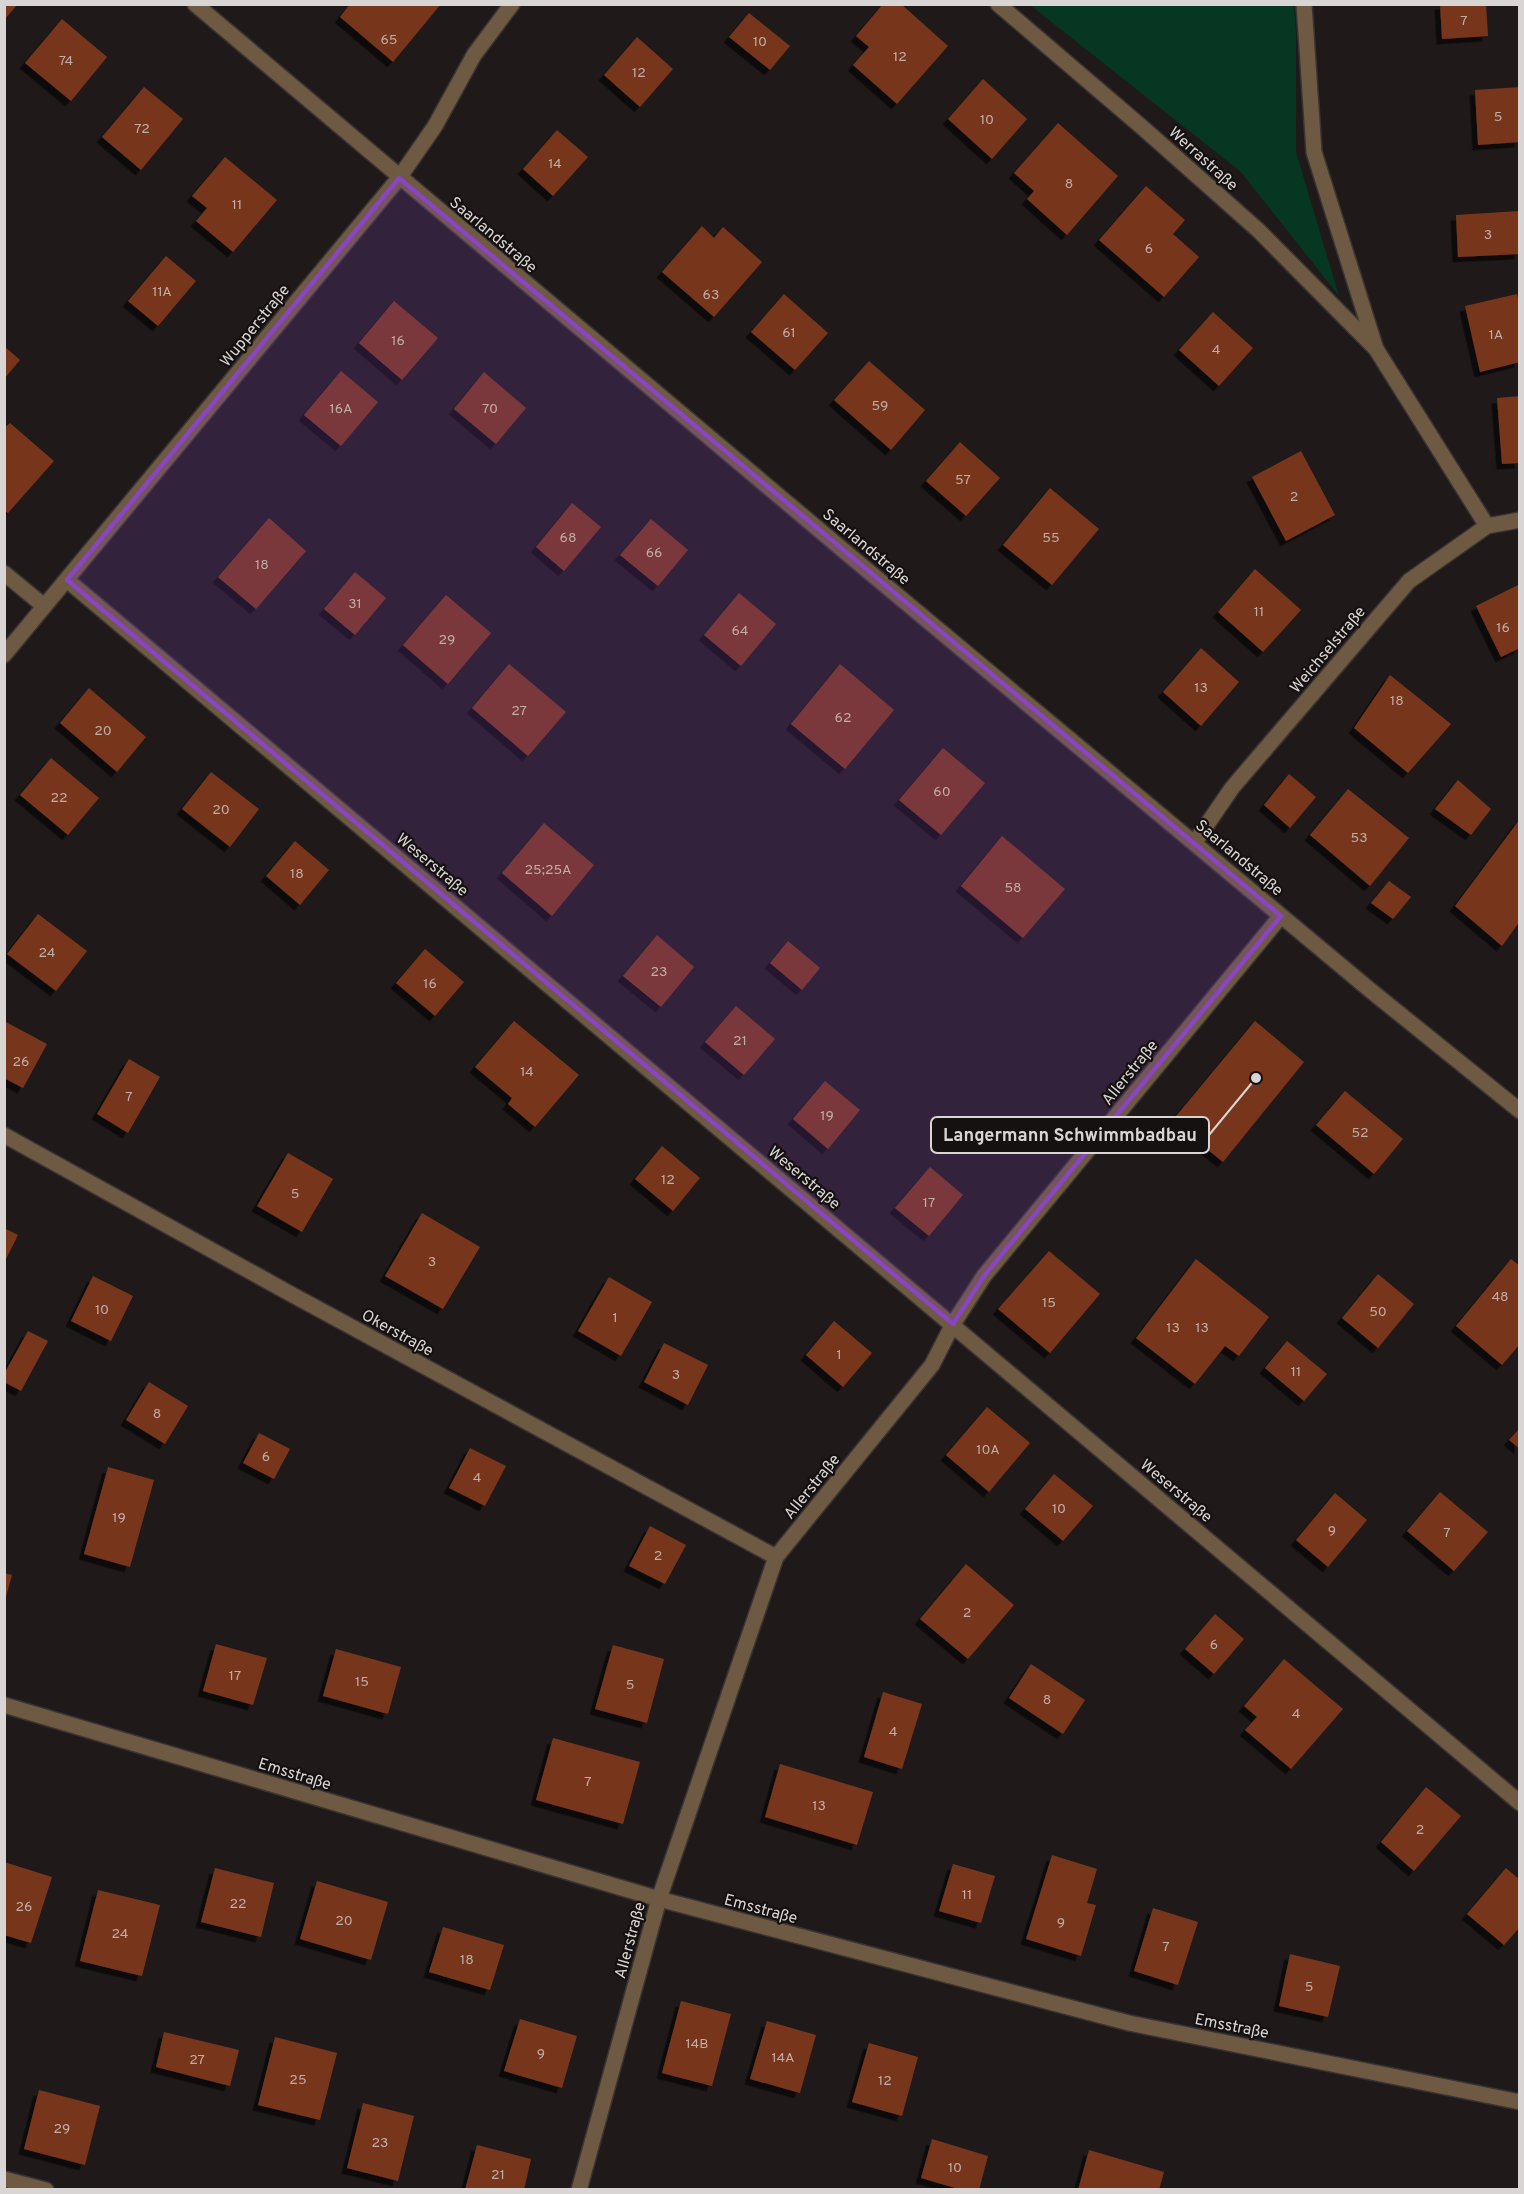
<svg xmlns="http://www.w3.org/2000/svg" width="1524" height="2194" font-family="Overpass,sans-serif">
  <defs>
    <filter id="shadow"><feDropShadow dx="-5.5" dy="5.5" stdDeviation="0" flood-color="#0009"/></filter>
  </defs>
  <rect width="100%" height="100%" fill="#1f1a19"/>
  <polygon fill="#053723" points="1030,5 1294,5 1296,32 1296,152 1339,296 1241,172"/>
  <g fill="#77361d" filter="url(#shadow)">
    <polygon points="4,4 18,4 4,20"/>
    <polygon points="350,4 441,4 393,62 340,17"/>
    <polygon points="883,4 901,4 948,46 897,104 853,65 869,47 856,36"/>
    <polygon points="1440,4 1486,4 1488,36 1442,39"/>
    <polygon points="749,13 790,46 770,70 729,37"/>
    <polygon points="62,19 107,57 71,101 25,63"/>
    <polygon points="637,37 673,69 640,107 604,75"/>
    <polygon points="983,79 1027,119 992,159 948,119"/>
    <polygon points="144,87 183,119 141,170 102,137"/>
    <polygon points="1520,87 1520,142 1478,145 1475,90"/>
    <polygon points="1058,123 1118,176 1067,235 1027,199 1034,191 1014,173"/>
    <polygon points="557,130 588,157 553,196 523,169"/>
    <polygon points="225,157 277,200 233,252 196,221 207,208 192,196"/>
    <polygon points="1146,186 1185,220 1173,234 1199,257 1164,297 1099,240"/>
    <polygon points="1520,211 1520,254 1458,257 1456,215"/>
    <polygon points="702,226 714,238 723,227 762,262 714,317 662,272"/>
    <polygon points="166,256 196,281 158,326 128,301"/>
    <polygon points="784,294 828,333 795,370 751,332"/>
    <polygon points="1517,294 1520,305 1520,362 1480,372 1465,306"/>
    <polygon points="394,301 438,338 402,380 359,343"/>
    <polygon points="1213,312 1253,348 1219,386 1179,350"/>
    <polygon points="4,346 20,360 4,379"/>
    <polygon points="869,361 925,410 891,450 834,400"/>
    <polygon points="341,371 378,402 341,446 304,415"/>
    <polygon points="484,372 526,408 496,444 454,409"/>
    <polygon points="1520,396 1520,463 1502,464 1497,398"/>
    <polygon points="10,423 54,461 8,513 4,510 4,428"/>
    <polygon points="960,442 1000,478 966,516 926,481"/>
    <polygon points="1301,451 1335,515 1286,541 1252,477"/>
    <polygon points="1050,488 1099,529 1052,585 1003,545"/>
    <polygon points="572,503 601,527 564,571 536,547"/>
    <polygon points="269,518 306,551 256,609 218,577"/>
    <polygon points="651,519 688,550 658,586 620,555"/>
    <polygon points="1255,569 1301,610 1263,652 1218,612"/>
    <polygon points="355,572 386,598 355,635 324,609"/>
    <polygon points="1520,584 1520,648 1501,657 1476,606"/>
    <polygon points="739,593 776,624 741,666 704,635"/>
    <polygon points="446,595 491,633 448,684 403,645"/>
    <polygon points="1201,648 1239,682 1201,726 1163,692"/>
    <polygon points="509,664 566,712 528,756 472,708"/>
    <polygon points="840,664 894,710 845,769 791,724"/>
    <polygon points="1390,675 1451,724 1408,773 1354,728"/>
    <polygon points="89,688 146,737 117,772 60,723"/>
    <polygon points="943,748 985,783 941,835 899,800"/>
    <polygon points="51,758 99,798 68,835 20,795"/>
    <polygon points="211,772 259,809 230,847 182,809"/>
    <polygon points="1289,774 1316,797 1290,828 1264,805"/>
    <polygon points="1458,780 1491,809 1471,835 1435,809"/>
    <polygon points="1348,789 1409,838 1370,886 1310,835"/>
    <polygon points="1520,819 1520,921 1502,946 1455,906"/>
    <polygon points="544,823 594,865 552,916 502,873"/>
    <polygon points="1002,836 1065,889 1023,938 961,886"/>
    <polygon points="295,841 329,870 300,905 266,876"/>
    <polygon points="1389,881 1411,897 1393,919 1371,903"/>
    <polygon points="38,914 87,951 56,991 7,954"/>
    <polygon points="657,935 694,967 661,1007 623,976"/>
    <polygon points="788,941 820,968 802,990 770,963"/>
    <polygon points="425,949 464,982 435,1016 396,983"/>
    <polygon points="736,1006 775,1039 744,1075 705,1042"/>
    <polygon points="4,1021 47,1044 23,1088 4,1078"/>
    <polygon points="514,1021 579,1075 535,1127 508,1104 512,1098 475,1067"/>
    <polygon points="1255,1021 1304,1062 1223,1162 1172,1121"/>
    <polygon points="129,1059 160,1077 128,1133 97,1114"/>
    <polygon points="825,1081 860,1110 828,1149 793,1119"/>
    <polygon points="1345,1091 1403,1139 1374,1174 1316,1125"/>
    <polygon points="662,1146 700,1178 673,1211 635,1179"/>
    <polygon points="288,1153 333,1179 302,1232 257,1206"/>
    <polygon points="930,1167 963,1195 929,1236 895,1208"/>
    <polygon points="422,1213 480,1247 443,1309 385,1276"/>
    <polygon points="4,1228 18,1235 4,1263"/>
    <polygon points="1049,1251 1100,1294 1050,1353 998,1309"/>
    <polygon points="1196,1259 1269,1317 1239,1356 1225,1346 1195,1384 1136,1338"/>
    <polygon points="1511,1259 1520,1266 1520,1344 1502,1365 1456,1326"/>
    <polygon points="1378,1274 1414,1304 1378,1348 1342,1318"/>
    <polygon points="93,1276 133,1296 111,1341 71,1321"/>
    <polygon points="609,1277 652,1302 621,1356 578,1331"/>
    <polygon points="834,1321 872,1353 843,1387 806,1355"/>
    <polygon points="28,1331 48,1341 21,1391 4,1382 4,1374"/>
    <polygon points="1287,1341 1327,1374 1304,1401 1265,1368"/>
    <polygon points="664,1343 708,1365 688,1405 644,1382"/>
    <polygon points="149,1382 188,1406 165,1444 126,1420"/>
    <polygon points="987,1407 1030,1443 989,1492 946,1455"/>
    <polygon points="1520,1428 1520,1449 1509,1440"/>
    <polygon points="259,1433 290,1449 274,1479 243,1463"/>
    <polygon points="470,1448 506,1466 485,1506 449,1488"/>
    <polygon points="108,1467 154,1480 130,1567 84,1554"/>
    <polygon points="1054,1474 1093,1506 1063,1541 1025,1509"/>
    <polygon points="1440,1492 1488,1532 1454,1571 1407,1531"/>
    <polygon points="1335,1493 1367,1520 1328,1567 1296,1540"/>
    <polygon points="650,1526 686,1545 665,1584 629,1566"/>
    <polygon points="966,1564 1014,1605 968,1659 920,1619"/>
    <polygon points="4,1573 12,1575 5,1600 4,1600"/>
    <polygon points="1215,1614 1244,1639 1214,1674 1185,1649"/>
    <polygon points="216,1644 267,1658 253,1705 203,1691"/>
    <polygon points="613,1645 664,1659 647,1723 595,1709"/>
    <polygon points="336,1649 401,1667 388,1714 323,1696"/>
    <polygon points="1284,1659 1343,1709 1291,1769 1245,1730 1257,1717 1244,1706"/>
    <polygon points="1031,1664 1085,1700 1063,1734 1009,1698"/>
    <polygon points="883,1692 922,1704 902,1769 864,1757"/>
    <polygon points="553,1738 640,1762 623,1824 536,1800"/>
    <polygon points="780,1764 873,1792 857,1845 765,1817"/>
    <polygon points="1426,1787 1461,1816 1414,1871 1381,1842"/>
    <polygon points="1052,1855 1097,1869 1087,1903 1096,1905 1081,1956 1026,1939"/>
    <polygon points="4,1862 52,1877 31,1943 4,1935"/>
    <polygon points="953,1864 995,1876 981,1923 939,1911"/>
    <polygon points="215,1868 274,1883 261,1937 201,1922"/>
    <polygon points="1506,1868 1520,1880 1520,1927 1504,1945 1467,1914"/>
    <polygon points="317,1881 388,1902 371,1960 300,1939"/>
    <polygon points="98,1890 160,1905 142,1976 80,1961"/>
    <polygon points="1153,1908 1198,1922 1178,1985 1134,1971"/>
    <polygon points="443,1927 504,1945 490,1990 429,1972"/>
    <polygon points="1290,1954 1340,1966 1328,2017 1279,2006"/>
    <polygon points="681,2001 731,2014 712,2086 662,2073"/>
    <polygon points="520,2019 577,2036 562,2088 504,2071"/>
    <polygon points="767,2021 816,2035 800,2093 750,2079"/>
    <polygon points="164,2032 239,2050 230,2086 156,2067"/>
    <polygon points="275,2037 337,2053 320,2120 258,2105"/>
    <polygon points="869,2043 918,2057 902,2116 852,2102"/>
    <polygon points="39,2090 100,2106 85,2165 24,2149"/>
    <polygon points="363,2103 414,2116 398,2181 347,2168"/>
    <polygon points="932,2139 988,2156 979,2190 962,2190 921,2178"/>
    <polygon points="477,2145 531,2159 524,2190 465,2190"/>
    <polygon points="1089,2150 1164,2172 1159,2190 1078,2190"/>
  </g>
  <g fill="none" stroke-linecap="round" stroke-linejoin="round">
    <g stroke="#393433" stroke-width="18">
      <g id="minor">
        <polyline points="195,4 849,555 1370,990 1520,1111"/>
        <polyline points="998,4 1143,128 1258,230 1376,349 1487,526"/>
        <polyline points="1304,4 1314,152 1375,346"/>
        <polyline points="4,573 44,606"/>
        <polyline points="67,580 1520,1803"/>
        <polyline points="4,655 399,178 435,126 474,55 512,4"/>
        <polyline points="1195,842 1232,788 1409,581 1487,526 1520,520"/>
        <polyline points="4,1135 289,1293 776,1557"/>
        <polyline points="4,1705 659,1899 1129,2023 1520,2102"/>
        <polyline points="4,2179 46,2190"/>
        <polyline points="579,2190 659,1899 776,1557 932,1365 953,1324 984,1276 1281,916"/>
      </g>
    </g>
    <use href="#minor" stroke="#6e5942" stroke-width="15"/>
  </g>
  <path fill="#8945c2" fill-opacity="0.2" stroke="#8945c2" stroke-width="4.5" stroke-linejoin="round" d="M399 178 1281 916 984 1276 953 1324 67 580Z"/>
  <g text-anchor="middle" stroke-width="4.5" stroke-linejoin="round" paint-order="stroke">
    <g font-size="14" fill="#c0ada6">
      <text x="1464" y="25">7</text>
      <text x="389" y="44">65</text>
      <text x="760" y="46">10</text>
      <text x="900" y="61">12</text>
      <text x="66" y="65">74</text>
      <text x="639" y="77">12</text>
      <text x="1498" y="121">5</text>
      <text x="987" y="124">10</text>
      <text x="142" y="133">72</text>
      <text x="555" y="168">14</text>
      <text x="1069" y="188">8</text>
      <text x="237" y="209">11</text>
      <text x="1488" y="239">3</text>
      <text x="1149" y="253">6</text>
      <text x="162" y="296">11A</text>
      <text x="711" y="299">63</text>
      <text x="789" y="337">61</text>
      <text x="1496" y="339">1A</text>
      <text x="398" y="345">16</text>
      <text x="1216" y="354">4</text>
      <text x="880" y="410">59</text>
      <text x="341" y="413">16A</text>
      <text x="490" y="413">70</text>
      <text x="963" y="484">57</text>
      <text x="1294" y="501">2</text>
      <text x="568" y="542">68</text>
      <text x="1051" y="542">55</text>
      <text x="654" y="557">66</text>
      <text x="262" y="569">18</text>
      <text x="355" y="608">31</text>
      <text x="1259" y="616">11</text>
      <text x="1503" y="632">16</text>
      <text x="740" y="635">64</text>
      <text x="447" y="644">29</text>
      <text x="1201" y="692">13</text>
      <text x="1397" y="705">18</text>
      <text x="519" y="715">27</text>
      <text x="843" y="722">62</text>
      <text x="103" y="735">20</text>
      <text x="942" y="796">60</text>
      <text x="59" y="802">22</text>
      <text x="221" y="814">20</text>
      <text x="1359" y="842">53</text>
      <text x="548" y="874">25;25A</text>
      <text x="297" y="878">18</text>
      <text x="1013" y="892">58</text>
      <text x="47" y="957">24</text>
      <text x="659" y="976">23</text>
      <text x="430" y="988">16</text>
      <text x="740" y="1045">21</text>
      <text x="21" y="1066">26</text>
      <text x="527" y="1076">14</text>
      <text x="129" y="1101">7</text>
      <text x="827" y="1120">19</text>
      <text x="1360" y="1137">52</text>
      <text x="668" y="1184">12</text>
      <text x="295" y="1198">5</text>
      <text x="929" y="1207">17</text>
      <text x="432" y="1266">3</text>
      <text x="1500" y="1301">48</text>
      <text x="1049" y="1307">15</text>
      <text x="102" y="1314">10</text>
      <text x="1378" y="1316">50</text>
      <text x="615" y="1322">1</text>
      <text x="1173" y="1332">13</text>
      <text x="1202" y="1332">13</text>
      <text x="839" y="1359">1</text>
      <text x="1296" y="1376">11</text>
      <text x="676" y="1379">3</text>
      <text x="157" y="1418">8</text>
      <text x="988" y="1454">10A</text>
      <text x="266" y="1461">6</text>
      <text x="477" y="1482">4</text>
      <text x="1059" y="1513">10</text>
      <text x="119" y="1522">19</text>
      <text x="1332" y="1535">9</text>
      <text x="1447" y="1537">7</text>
      <text x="658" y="1560">2</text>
      <text x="967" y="1617">2</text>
      <text x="1214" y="1649">6</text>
      <text x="235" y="1680">17</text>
      <text x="362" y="1686">15</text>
      <text x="630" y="1689">5</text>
      <text x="1047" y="1704">8</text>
      <text x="1296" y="1718">4</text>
      <text x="893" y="1736">4</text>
      <text x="588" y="1786">7</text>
      <text x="819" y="1810">13</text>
      <text x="1420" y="1834">2</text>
      <text x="967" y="1899">11</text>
      <text x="238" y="1908">22</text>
      <text x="24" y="1911">26</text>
      <text x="344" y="1925">20</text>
      <text x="1061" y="1927">9</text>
      <text x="120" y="1938">24</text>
      <text x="1166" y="1951">7</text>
      <text x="467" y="1964">18</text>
      <text x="1309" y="1991">5</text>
      <text x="697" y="2048">14B</text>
      <text x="541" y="2058">9</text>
      <text x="783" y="2062">14A</text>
      <text x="197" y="2064">27</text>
      <text x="298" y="2084">25</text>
      <text x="885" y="2085">12</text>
      <text x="62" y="2133">29</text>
      <text x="380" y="2147">23</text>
      <text x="955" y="2172">10</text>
      <text x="498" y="2179">21</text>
    </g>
    <g font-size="16" fill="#d8d5d4" stroke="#151110">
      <text transform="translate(1204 158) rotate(42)" y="6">Werrastraße</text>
      <text transform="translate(494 234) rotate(40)" y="6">Saarlandstraße</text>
      <text transform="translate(254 325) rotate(-51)" y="6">Wupperstraße</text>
      <text transform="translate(867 546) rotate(40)" y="6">Saarlandstraße</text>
      <text transform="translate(1327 649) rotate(-50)" y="6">Weichselstraße</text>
      <text transform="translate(1240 857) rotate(40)" y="6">Saarlandstraße</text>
      <text transform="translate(433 864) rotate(40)" y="6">Weserstraße</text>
      <text transform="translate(1129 1072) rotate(-51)" y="6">Allerstraße</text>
      <text transform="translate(805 1177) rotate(40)" y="6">Weserstraße</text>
      <text transform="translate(398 1332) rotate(29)" y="6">Okerstraße</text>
      <text transform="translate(811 1486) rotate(-51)" y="6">Allerstraße</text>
      <text transform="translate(1177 1490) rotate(40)" y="6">Weserstraße</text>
      <text transform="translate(295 1773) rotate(17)" y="6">Emsstraße</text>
      <text transform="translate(761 1908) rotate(15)" y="6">Emsstraße</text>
      <text transform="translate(629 1940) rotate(-75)" y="6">Allerstraße</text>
      <text transform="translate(1232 2025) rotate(11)" y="6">Emsstraße</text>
    </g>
  </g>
  <path fill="none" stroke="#d8d5d4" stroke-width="2" d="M1256 1078L1209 1135"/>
  <circle fill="#d8d5d4" stroke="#151110" stroke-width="2" cx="1256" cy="1078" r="6"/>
  <rect fill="#151110" stroke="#d8d5d4" stroke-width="2" x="931" y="1117" width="278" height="36" rx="6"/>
  <g font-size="18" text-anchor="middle" font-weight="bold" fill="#d8d5d4">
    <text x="1070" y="1141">Langermann Schwimmbadbau</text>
  </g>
  <rect width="1524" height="2194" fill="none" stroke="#d8d5d4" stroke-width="12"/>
</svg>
